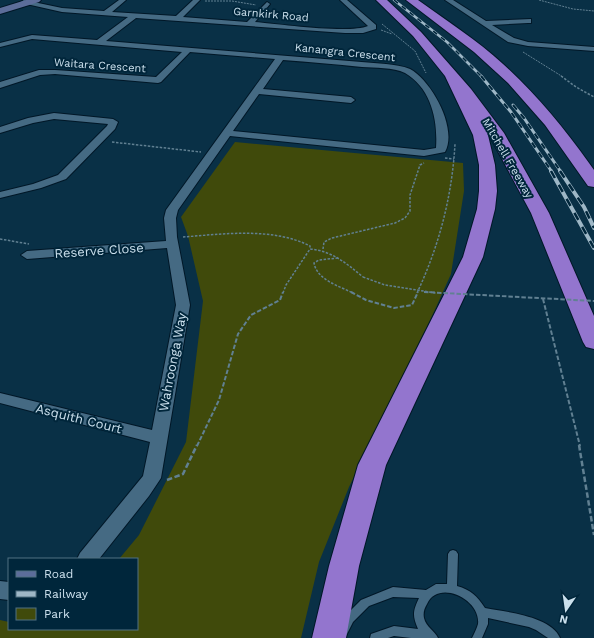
<svg xmlns="http://www.w3.org/2000/svg" width="594" height="638" font-family="'Work Sans',sans-serif">
  <rect width="100%" height="100%" fill="#093046"/>
  <polygon fill="#404a0b" points="235,142 463,163 464,191 451,274 433,314 349,487 319,562 301,638 0,638 0,620 9,622 9,629 137,629 137,559 119,559 139,535 186,442 203,301 188,236 181,217"/>
  <g fill="none" stroke-linecap="round" stroke-linejoin="round">
    <g stroke="#001727" stroke-width="2">
      <path id="service" d="M453 550 456 551 458 554 457 586C471 590 477 596 485 608 506 612 551 616 560 638H548L536 630 529 627 488 618V624L482 638H472C474 634 477 628 478 624 481 599 438 579 427 604 424 609 423 613 424 618 426 627 435 631 438 638H411L394 636 388 638H370L371 634 394 626 418 629C412 615 413 611 419 598L393 597 369 606 353 622 345 638H335L345 616 361 600 393 587 426 590 436 584H447L448 554 450 551Z"/>
    </g>
    <g stroke="#001727" stroke-width="2">
      <g id="minor">
        <path d="M24 0 62 8 104 11 119 0H126L112 12 176 16 193 0H200L183 17 247 22 267 2 270 4 255 22C279 24 349 34 368 26L340 0H347L376 25V29L363 33H345L136 18 106 41 386 64C394 65 403 66 410 69 432 81 458 129 445 152L424 156 230 136 178 210 176 218 177 237 190 305 161 478 149 496 99 559H77L80 553 143 476 150 442 0 403V393L152 430 176 305 167 248 27 259 21 255 27 251 166 241 164 218 166 210 275 59 190 52 161 82 158 83 55 74 40 75 0 88V82L39 70H55L156 77 182 52 32 39 0 47V43L32 35 97 40 128 17 62 12 22 3 21 2ZM283 60C309 62 336 64 362 67 375 68 393 67 405 73 431 88 438 120 436 148L424 150 233 131 259 94 351 103 355 100 351 97 263 89Z"/>
        <polygon points="445,0 453,0 486,21 531,19 531,23 528,23 492,25 514,38 528,42 594,47 594,51 528,46 508,42"/>
        <polygon points="54,113 113,119 118,122 115,129 66,179 41,188 0,198 0,192 33,184 58,175 107,126 108,124 54,119 33,123 0,133 0,127 28,118"/>
        <polygon points="0,581 9,582 9,600 0,599"/>
      </g>
    </g>
    <g stroke="#001727" stroke-width="2">
      <polygon id="secondary" points="26,0 41,0 39,2 0,14 0,8"/>
    </g>
    <g stroke="#001727" stroke-width="2">
      <g id="motorway">
        <polygon points="376,0 387,0 421,32 471,89 504,133 549,213 594,316 594,349 586,347 583,342 531,213 487,131 495,165 497,191 495,209 483,257 386,465 359,566 346,638 312,638 329,566 358,465 463,257 477,209 479,191 479,165 473,135 445,76 413,36"/>
        <path d="M406 0H418C447 21 477 40 503 64 536 94 564 128 589 163L594 170V187L588 186 545 125 508 83 474 52Z"/>
      </g>
    </g>
    <g stroke="#618092" stroke-width="1" stroke-dasharray="2 1" stroke-linecap="butt">
      <polyline points="539,0 573,9 594,11"/>
      <polyline points="205,1 232,1 256,5"/>
      <polyline points="382,24 415,51 426,73"/>
      <polyline points="381,30 392,34"/>
      <polyline points="523,52 563,77"/>
    </g>
    <g stroke="#618092" stroke-width="1.5" stroke-dasharray="2.5 1.5" stroke-linecap="butt">
      <polyline points="561,76 576,87 594,97"/>
      <polyline points="112,142 201,152"/>
      <polyline points="445,158 454,159"/>
      <path d="M183 237C223 234 273 227 310 246V249"/>
      <polyline points="0,239 29,244"/>
      <polyline points="323,249 324,242 332,238 395,223 405,218 410,211 410,195 420,165 424,163"/>
      <path d="M338 258 319 260 314 263C317 280 339 286 353 293"/>
      <path d="M283 293 286 285 310 249C332 251 346 263 363 277"/>
      <path d="M417 293C439 246 452 197 455 144"/>
    </g>
    <g stroke="#618092" stroke-width="2" stroke-dasharray="4.5 2" stroke-linecap="butt">
      <polyline points="351,292 366,300 394,308 412,305 418,292"/>
      <polyline points="543,299 580,446"/>
      <polyline points="197,446 219,400 238,334 251,315 280,300 283,292"/>
    </g>
    <g stroke="#618092" stroke-width="2.5" stroke-dasharray="5.5 2.5" stroke-linecap="butt">
      <polyline points="579,445 594,535"/>
      <polyline points="167,480 183,474 197,445"/>
    </g>
    <use href="#service" fill="#456a83" fill-rule="evenodd"/>
    <use href="#minor" fill="#456a83" fill-rule="evenodd"/>
    <use href="#secondary" fill="#5c6d9a" fill-rule="evenodd"/>
    <use href="#motorway" fill="#9375ce" fill-rule="evenodd"/>
    <g stroke="#9eb7c6" stroke-width="2.5">
      <polyline id="rail-far2" points="394,0 447,42 482,77"/>
    </g>
    <g stroke="#9eb7c6" stroke-width="3">
      <g id="rail-far1">
        <polyline points="481,76 511,112 552,172"/>
        <polyline points="513,105 524,118 561,172"/>
      </g>
    </g>
    <g stroke="#9eb7c6" stroke-width="4">
      <g id="rail">
        <polyline points="551,171 594,248"/>
        <polyline points="560,171 584,207 594,228"/>
      </g>
    </g>
    <use href="#rail-far2" stroke="#00263b" stroke-width="1.5" stroke-dasharray="5" stroke-linecap="butt"/>
    <use href="#rail-far1" stroke="#00263b" stroke-width="2" stroke-dasharray="6" stroke-linecap="butt"/>
    <use href="#rail" stroke="#00263b" stroke-width="2.5" stroke-dasharray="8" stroke-linecap="butt"/>
    <polyline stroke="#618092" stroke-width="1.5" stroke-dasharray="2.5 1.5" stroke-linecap="butt" points="363,277 385,285 436,293"/>
    <polyline stroke="#618092" stroke-width="2" stroke-dasharray="4.5 2" stroke-linecap="butt" points="424,292 594,301"/>
  </g>
  <g text-anchor="middle" stroke-width="4" stroke-linejoin="round" paint-order="stroke">
    <g font-size="11" fill="#cbe0ed" stroke="#00263b">
      <text transform="translate(271 14) rotate(5)" y="4">Garnkirk Road</text>
      <text transform="translate(345 52) rotate(6)" y="4">Kanangra Crescent</text>
      <text transform="translate(100 65) rotate(4)" y="4">Waitara Crescent</text>
      <text transform="translate(508 158) rotate(60)" y="4">Mitchell Freeway</text>
    </g>
    <g font-size="13" fill="#cbe0ed" stroke="#00263b">
      <text transform="translate(99 250) rotate(-4)" y="5">Reserve Close</text>
      <text transform="translate(172 362) rotate(-79)" y="5">Wahroonga Way</text>
      <text transform="translate(79 418) rotate(14)" y="5">Asquith Court</text>
    </g>
  </g>
  <rect x="8" y="558" width="130" height="72" fill="#00263b" stroke="#517082"/>
  <rect x="16" y="571" width="20" height="6" fill="#5c6d9a" stroke="#517082"/>
  <text x="44" y="578" font-size="12" fill="#cbe0ed">Road</text>
  <rect x="16" y="591" width="20" height="6" fill="#9eb7c6" stroke="#517082"/>
  <text x="44" y="598" font-size="12" fill="#cbe0ed">Railway</text>
  <rect x="16" y="608" width="20" height="12" fill="#404a0b" stroke="#517082"/>
  <text x="44" y="618" font-size="12" fill="#cbe0ed">Park</text>
  <g transform="translate(566 610) rotate(193)" stroke="#00263b" stroke-width="3" paint-order="stroke">
  <path d="M0-3L7 15L0 10L-7 15Z" fill="#cbe0ed"/>
  <text y="-6" font-size="11" font-weight="bold" text-anchor="middle" fill="#cbe0ed">N</text>
  </g>
</svg>
